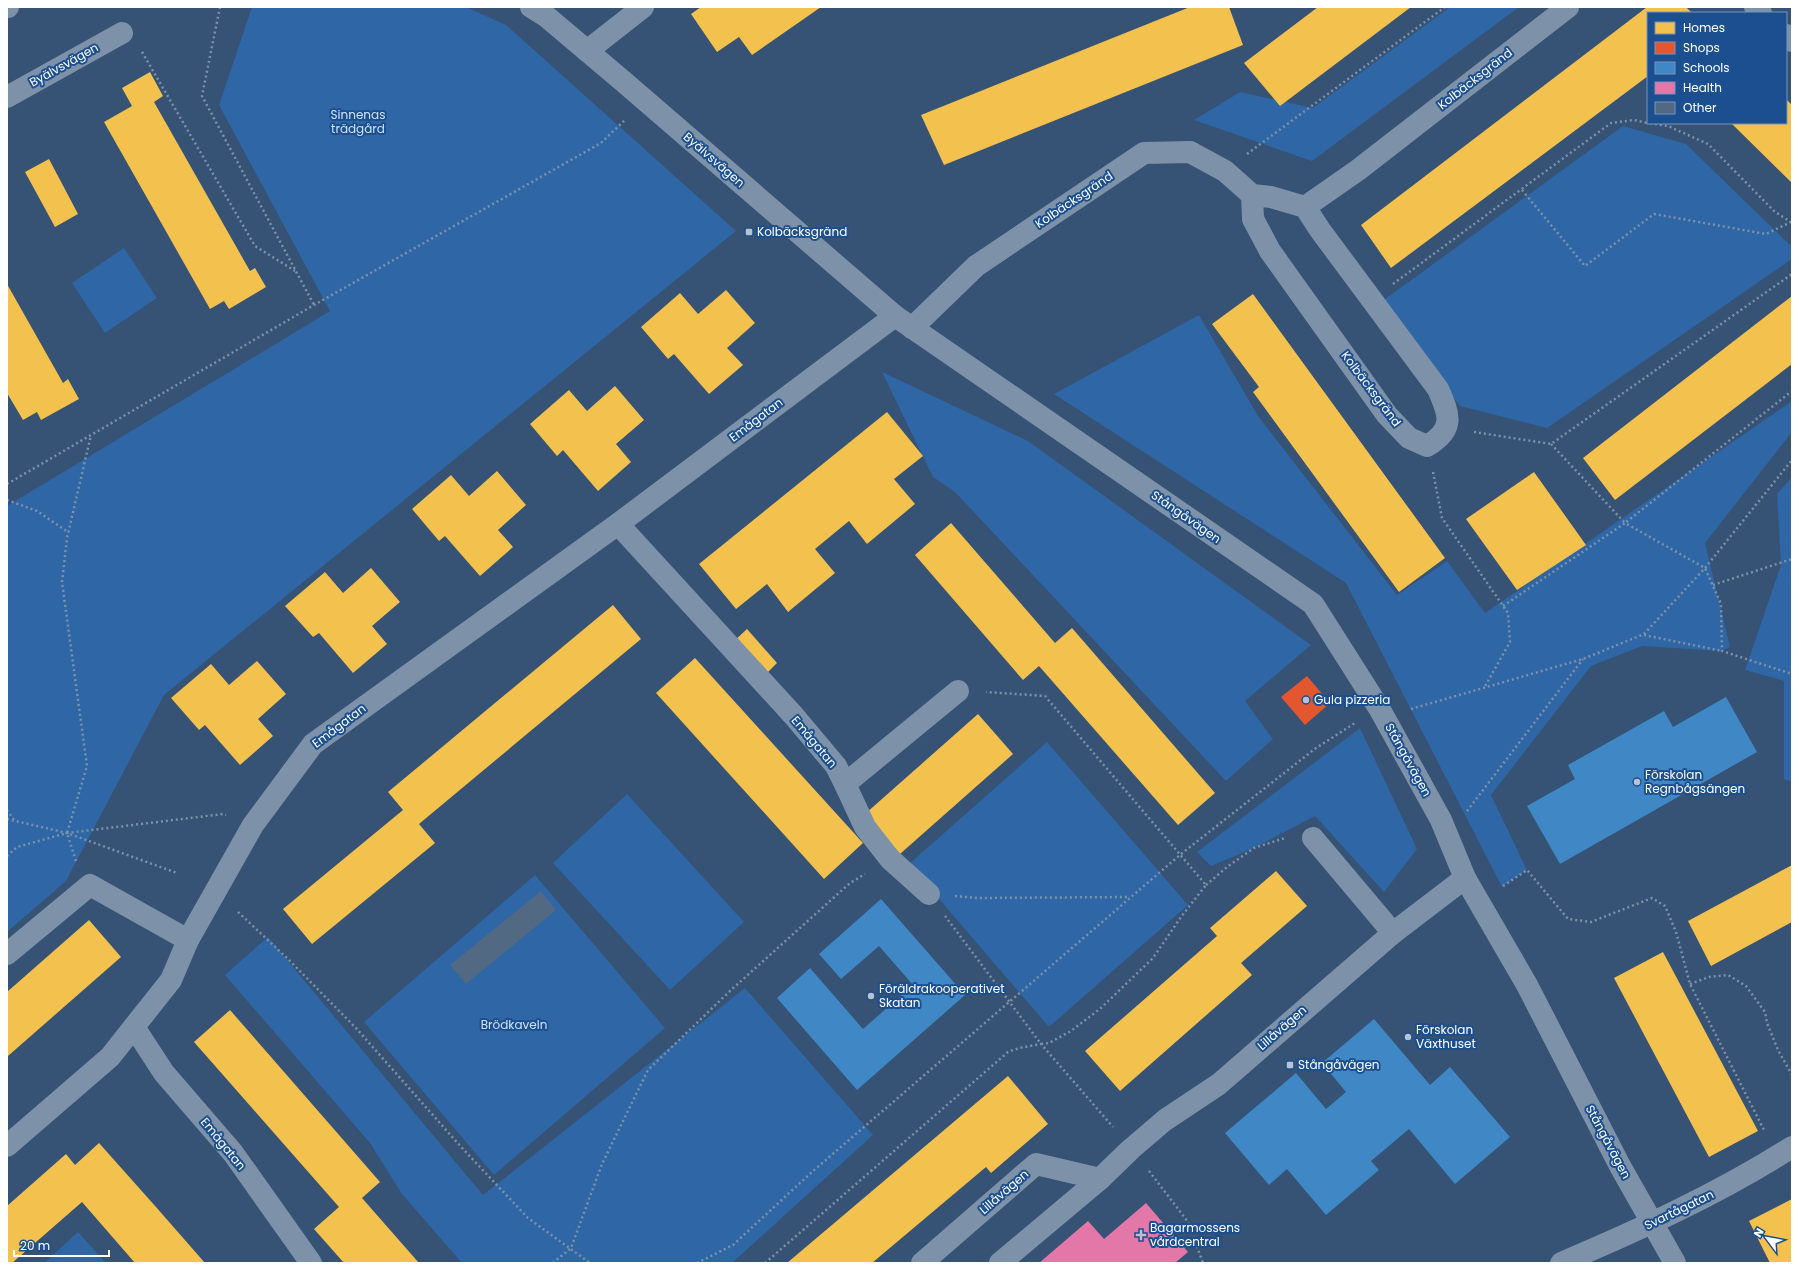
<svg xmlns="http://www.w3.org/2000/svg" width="1799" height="1270" font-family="Poppins,sans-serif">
  <rect width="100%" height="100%" fill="#365274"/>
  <g fill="#2f66a5">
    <polygon points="252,7 466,7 506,25 736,231 164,695 66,881 7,932 7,506 330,311 219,105"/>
    <polygon points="1450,7 1519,7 1312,161 1194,120 1240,92 1313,108"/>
    <polygon points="1623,126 1686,144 1792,247 1792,259 1547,428 1460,406 1381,302"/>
    <polygon points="124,248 157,298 105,333 72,283"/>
    <polygon points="1199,315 1258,416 1397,595 1447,561 1485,613 1792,401 1792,432 1705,543 1730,647 1722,651 1642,646 1591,666 1491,795 1527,870 1502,887 1346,583 1054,394"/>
    <polygon points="882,372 1028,441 1311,645 1245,701 1273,739 1226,781 955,492 933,477"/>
    <polygon points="1792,477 1792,782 1784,779 1784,681 1745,670 1781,565 1777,494"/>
    <polygon points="1360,728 1417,849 1384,892 1315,816 1254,848 1211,866 1197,852"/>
    <polygon points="1047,742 1188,905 1049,1027 909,864"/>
    <polygon points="627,794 744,922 670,990 553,863"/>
    <polygon points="535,875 665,1028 494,1175 364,1022"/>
    <polygon points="268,937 483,1195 745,988 873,1135 732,1263 462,1263 402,1194 370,1143 225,975"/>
    <polygon points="78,1232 106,1263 44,1263"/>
  </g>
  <g fill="#f2c14e">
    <polygon points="701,7 821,7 752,55 739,37 717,52 691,14"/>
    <polygon points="1190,7 1229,7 1243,45 944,165 921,115"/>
    <polygon points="1318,7 1411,7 1280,106 1244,63"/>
    <polygon points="1647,7 1686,7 1692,13 1648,13 1648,76 1391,268 1361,225"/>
    <polygon points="150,72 163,96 154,102 250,271 255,268 266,287 229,309 224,301 210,309 104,122 132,106 122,88"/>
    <polygon points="1786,99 1792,105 1792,183 1731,123 1786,123"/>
    <polygon points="49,159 78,214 55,227 25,172"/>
    <polygon points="7,284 63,383 68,379 79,399 41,420 37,412 23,420 7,393"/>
    <polygon points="726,290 755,323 727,348 743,365 709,394 674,354 668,359 641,327 680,293 698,314"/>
    <polygon points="1253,294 1445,558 1399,592 1253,392 1259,387 1212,324"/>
    <polygon points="1792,296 1792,364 1615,500 1583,458"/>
    <polygon points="615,386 644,420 616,444 631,462 598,491 563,450 557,456 530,424 569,390 587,411"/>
    <polygon points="887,412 923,456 894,479 915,504 867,544 849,521 815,549 835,573 788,612 767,584 736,609 699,564"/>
    <polygon points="497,471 526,505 498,530 513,547 480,576 445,536 439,541 412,509 451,475 469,496"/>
    <polygon points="1534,472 1586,545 1517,590 1466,519"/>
    <polygon points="951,523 1055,643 1072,628 1215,793 1178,825 1039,666 1023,680 915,555"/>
    <polygon points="371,568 400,602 372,626 387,644 353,673 319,633 313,637 285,606 325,572 343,593"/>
    <polygon points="613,605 641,639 419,824 435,843 312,944 283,909 403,810 388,792"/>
    <polygon points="747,629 777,663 763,677 732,643"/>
    <polygon points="695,658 863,843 824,879 656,693"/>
    <polygon points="257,661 286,694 258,719 273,736 240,765 205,725 199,730 171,698 211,664 229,685"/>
    <polygon points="978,714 1013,754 900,854 865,814"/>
    <polygon points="1792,865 1792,922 1711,966 1688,921"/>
    <polygon points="1276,871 1307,906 1241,963 1252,975 1120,1091 1085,1051 1217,936 1210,928"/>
    <polygon points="89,920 121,957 8,1056 7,992"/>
    <polygon points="1663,952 1758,1131 1709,1157 1614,978"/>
    <polygon points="230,1010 380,1182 362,1198 419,1263 344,1263 314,1229 339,1207 194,1042"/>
    <polygon points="1008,1076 1048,1124 991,1173 986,1167 872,1263 787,1263"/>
    <polygon points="99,1143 156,1207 205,1263 135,1263 82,1202 12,1263 7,1263 7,1206 66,1154 75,1165"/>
    <polygon points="1792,1199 1792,1263 1770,1263 1749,1221"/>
  </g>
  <polygon fill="#e4572e" points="1307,676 1330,703 1305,725 1281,697"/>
  <g fill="#3f88c5">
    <polygon points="1726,697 1757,752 1560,864 1527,806 1575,779 1568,765 1664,711 1673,727"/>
    <polygon points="881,899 965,995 857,1090 777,998 810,968 863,1029 913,985 879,946 841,979 819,954"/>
    <polygon points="1374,1019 1430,1085 1450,1067 1510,1137 1455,1184 1409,1129 1371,1161 1379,1170 1326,1215 1287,1169 1269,1185 1225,1133 1296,1073 1326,1109 1346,1092 1322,1063"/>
  </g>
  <polygon fill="#e377a8" points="1146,1203 1188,1252 1175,1263 1039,1263 1088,1221 1104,1239"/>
  <polygon fill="#526984" points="541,891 556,910 466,984 450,965"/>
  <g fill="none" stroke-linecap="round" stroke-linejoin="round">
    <g stroke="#7d92a8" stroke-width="2.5" stroke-dasharray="2 3" stroke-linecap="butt">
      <polyline points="220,7 202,96 314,305"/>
      <polyline points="142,52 255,246 295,271"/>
      <polyline points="1650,123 1668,126 1708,144 1774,211 1792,223"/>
      <polyline points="1247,154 1445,7"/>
      <polyline points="1522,190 1585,266 1654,214 1766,234 1791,222"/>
      <polyline points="1393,284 1611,123 1634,120 1648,123"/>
      <polyline points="1474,432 1551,444 1792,274"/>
      <polyline points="1551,444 1625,523 1792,391"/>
      <polyline points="1433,472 1442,518 1508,613 1510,642 1484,688"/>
      <polyline points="7,484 314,305 601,143 626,119"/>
      <polyline points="7,500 37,511 68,532"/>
      <polyline points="1713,585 1792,559"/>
      <polyline points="1503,606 1625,523 1705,568 1721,604 1722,651 1792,674"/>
      <polyline points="1644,635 1722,651"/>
      <polyline points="1411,709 1583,659 1644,634 1705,568 1792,460"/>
      <polyline points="7,810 14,820"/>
      <polyline points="1467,811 1583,659"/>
      <polyline points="7,819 67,833 177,873"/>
      <polyline points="7,856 17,847 67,833 223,814 226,815"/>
      <polyline points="76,861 67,833 87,766 62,582 67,538 91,435"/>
      <polyline points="1206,885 1227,867 1254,848 1285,838"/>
      <polyline points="1503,886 1527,870 1568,919 1591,922 1652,898 1665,906 1676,932 1690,984 1765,1132"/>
      <polyline points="955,896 977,898 1130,897"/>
      <polyline points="238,912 287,958 355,1027 462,1148 528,1218 590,1263"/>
      <polyline points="945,916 1041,1044 1049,1043 1071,1031 1101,1008 1153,958 1181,917 1206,885 1045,696 986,692"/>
      <polyline points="1690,984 1709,977 1728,975 1746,986 1765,1012 1767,1023 1778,1050 1792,1075"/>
      <polyline points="1149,1171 1188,1222 1203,1263"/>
      <polyline points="553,1263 571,1248 602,1164 648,1070 731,990 850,883 865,874"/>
      <polyline points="697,1263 733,1245 813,1171 1181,854 1316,748 1355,723"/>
      <polyline points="765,1263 1008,1052 1019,1048 1041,1044 1113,1127"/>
    </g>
    <g stroke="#7d92a8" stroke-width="22">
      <polyline points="7,7 8,7"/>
      <polyline points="531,7 547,17 624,82 895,316 1313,604 1379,708 1441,820 1465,878 1527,985 1620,1166 1675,1263"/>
      <polyline points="1755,7 1761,13"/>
      <polyline points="1786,35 1792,41"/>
      <polyline points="587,51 643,7"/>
      <polyline points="7,97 122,33"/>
      <polyline points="1305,207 1358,170 1568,7"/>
      <path d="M912 328 976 266 1144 153 1190 152 1225 171 1252 195 1253 219 1270 251 1387 415 1409 438 1427 446C1456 429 1449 414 1438 389L1320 230 1305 207 1271 197 1252 195"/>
      <polyline points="618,524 794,716 836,766 845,784"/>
      <polyline points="1313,838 1393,933"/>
      <polyline points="929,894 890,859 865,827 845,784 958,691"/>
      <polyline points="7,954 90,885 188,940"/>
      <polyline points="134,1027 164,1073 233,1153 311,1263"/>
      <polyline points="7,1146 110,1057 171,980 188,940 253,825 313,744 618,524 895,316"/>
      <polyline points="922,1263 1036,1164 1100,1179"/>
      <polyline points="1000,1263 1100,1179 1131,1149 1165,1120 1219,1084 1393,933 1465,878"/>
      <path d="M1561 1263C1641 1229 1718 1194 1792 1147"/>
    </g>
  </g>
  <g fill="#b9c2ce" stroke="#1b4f8f" stroke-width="1.5">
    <rect x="745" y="228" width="8" height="8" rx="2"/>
    <circle cx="1306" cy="700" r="4"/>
    <circle cx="1637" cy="782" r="4"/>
    <circle cx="871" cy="996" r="4"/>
    <circle cx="1408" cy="1037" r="4"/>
    <rect x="1286" y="1061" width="8" height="8" rx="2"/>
    <path d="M1139 1229h4v4h4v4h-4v4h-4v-4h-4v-4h4z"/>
  </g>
  <g text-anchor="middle" stroke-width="4" stroke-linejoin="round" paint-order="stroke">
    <g font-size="12" fill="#fff" stroke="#1b4f8f">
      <text transform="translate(64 65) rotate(-29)" y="4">Byälvsvägen</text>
      <text transform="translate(1475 79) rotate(-38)" y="4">Kolbäcksgränd</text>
      <text transform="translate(714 160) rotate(41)" y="4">Byälvsvägen</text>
      <text transform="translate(1074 200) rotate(-34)" y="4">Kolbäcksgränd</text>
      <text transform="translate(1371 389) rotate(53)" y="4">Kolbäcksgränd</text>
      <text transform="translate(756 420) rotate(-37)" y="4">Emågatan</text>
      <text transform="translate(1186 517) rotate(35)" y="4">Stångåvägen</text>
      <text transform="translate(339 726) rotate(-37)" y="4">Emågatan</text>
      <text transform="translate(814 742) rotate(50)" y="4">Emågatan</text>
      <text transform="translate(1408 760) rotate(61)" y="4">Stångåvägen</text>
      <text transform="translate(1282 1028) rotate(-41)" y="4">Lillåvägen</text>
      <text transform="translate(1608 1142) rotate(62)" y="4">Stångåvägen</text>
      <text transform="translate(223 1144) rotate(51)" y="4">Emågatan</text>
      <text transform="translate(1004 1192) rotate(-41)" y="4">Lillåvägen</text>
      <text transform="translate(1679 1210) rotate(-26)" y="4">Svartågatan</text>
    </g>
    <g font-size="12" fill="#cfe3fa" stroke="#1b4f8f">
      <text x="358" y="119">Sinnenas<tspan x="358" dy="14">trädgård</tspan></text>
      <text x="514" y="1029">Brödkaveln</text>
    </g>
    <g font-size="12" fill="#fff" stroke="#1b4f8f" text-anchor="start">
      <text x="757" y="236">Kolbäcksgränd</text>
      <text x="1314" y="704">Gula pizzeria</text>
      <text x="1645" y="779">Förskolan<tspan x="1645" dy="14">Regnbågsängen</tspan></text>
      <text x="879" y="993">Föräldrakooperativet<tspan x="879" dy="14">Skatan</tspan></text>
      <text x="1416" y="1034">Förskolan<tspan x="1416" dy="14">Växthuset</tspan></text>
      <text x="1298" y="1069">Stångåvägen</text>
      <text x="1150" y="1232">Bagarmossens<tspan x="1150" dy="14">vårdcentral</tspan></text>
    </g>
  </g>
  <rect width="1799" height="1270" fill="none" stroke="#ffffff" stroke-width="16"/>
  <rect x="1647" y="12" width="140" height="112" fill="#1b4f8f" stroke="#7695bc"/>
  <rect x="1655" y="22" width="20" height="12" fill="#f2c14e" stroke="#7695bc"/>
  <text x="1683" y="32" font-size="12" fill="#ffffff">Homes</text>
  <rect x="1655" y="42" width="20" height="12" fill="#e4572e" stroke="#7695bc"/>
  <text x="1683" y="52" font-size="12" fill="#ffffff">Shops</text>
  <rect x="1655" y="62" width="20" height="12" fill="#3f88c5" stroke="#7695bc"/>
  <text x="1683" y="72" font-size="12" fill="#ffffff">Schools</text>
  <rect x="1655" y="82" width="20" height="12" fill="#e377a8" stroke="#7695bc"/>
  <text x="1683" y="92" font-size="12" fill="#ffffff">Health</text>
  <rect x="1655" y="102" width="20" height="12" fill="#526984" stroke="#7695bc"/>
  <text x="1683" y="112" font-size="12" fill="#ffffff">Other</text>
  <g transform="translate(1767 1238) rotate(302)" stroke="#1b4f8f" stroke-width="3" paint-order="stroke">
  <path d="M0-3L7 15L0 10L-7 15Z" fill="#ffffff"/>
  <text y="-6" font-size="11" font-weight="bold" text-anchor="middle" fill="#ffffff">N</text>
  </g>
  <path d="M14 1250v6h95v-6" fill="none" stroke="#ffffff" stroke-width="2"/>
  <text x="20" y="1250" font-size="12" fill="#ffffff" stroke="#1b4f8f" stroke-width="3" paint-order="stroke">20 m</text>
</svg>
